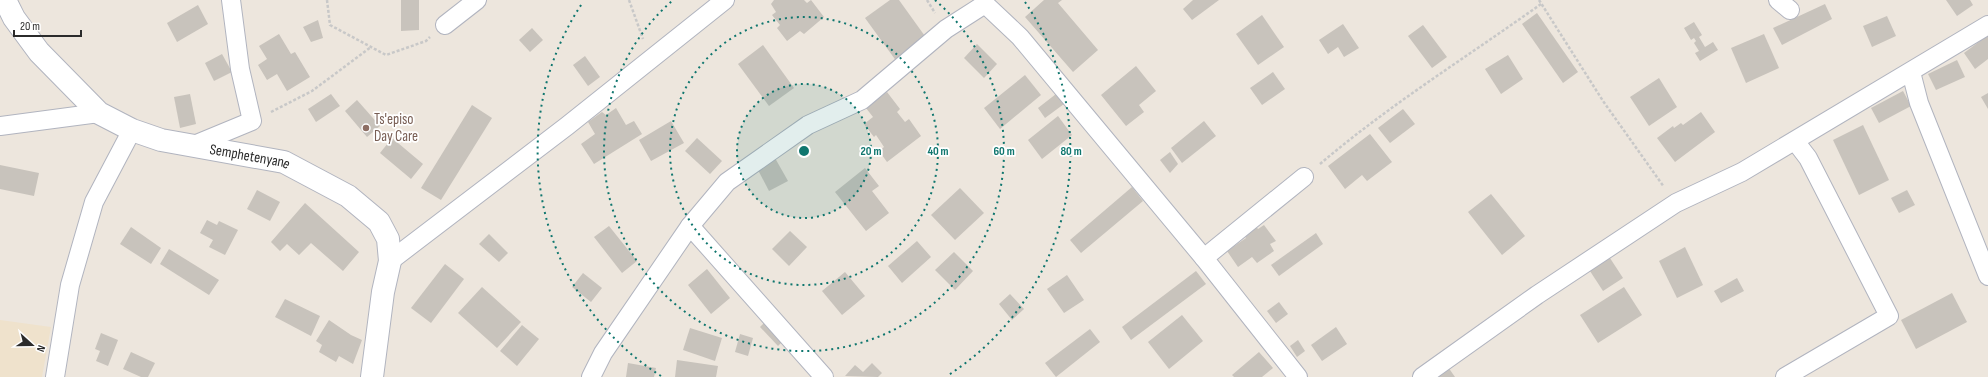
<svg xmlns="http://www.w3.org/2000/svg" width="1988" height="377" font-family="'Sofia Sans Condensed',sans-serif">
  <rect width="100%" height="100%" fill="#ede6dd"/>
  <polygon fill="#efe2cc" points="0,320 51,327 42,377 0,377"/>
  <g fill="#c8c3bc">
    <polygon points="401,0 419,0 419,30 401,31"/>
    <polygon points="774,0 804,0 807,3 811,0 824,17 804,34 800,31 787,41 777,28 780,25 772,15 776,12 771,4"/>
    <polygon points="890,0 899,0 927,39 897,62 865,18"/>
    <polygon points="1044,0 1062,0 1058,3 1098,50 1073,72 1025,17"/>
    <polygon points="1193,0 1219,0 1192,20 1183,9"/>
    <polygon points="1946,0 1970,0 1973,5 1957,16"/>
    <polygon points="1825,4 1832,19 1782,45 1773,28"/>
    <polygon points="198,5 208,24 177,42 167,23"/>
    <polygon points="1537,13 1578,72 1563,83 1522,24"/>
    <polygon points="1262,15 1284,47 1258,65 1236,34"/>
    <polygon points="1887,16 1896,36 1872,47 1863,26"/>
    <polygon points="318,20 323,38 311,42 303,27"/>
    <polygon points="1694,22 1702,35 1699,37 1705,47 1713,42 1718,50 1700,61 1695,53 1699,51 1694,43 1696,41 1694,38 1691,40 1684,28"/>
    <polygon points="1343,24 1359,48 1344,57 1338,47 1328,54 1319,40"/>
    <polygon points="1423,25 1447,57 1432,68 1408,36"/>
    <polygon points="532,28 543,40 530,52 519,40"/>
    <polygon points="279,34 291,54 295,52 310,77 287,91 277,74 267,80 258,65 267,59 259,46"/>
    <polygon points="1764,34 1779,68 1746,83 1731,48"/>
    <polygon points="1988,35 1988,59 1975,69 1964,53"/>
    <polygon points="977,44 997,64 984,78 964,58"/>
    <polygon points="763,45 794,88 769,106 738,64"/>
    <polygon points="222,54 232,72 214,81 205,63"/>
    <polygon points="1508,55 1523,79 1501,94 1485,69"/>
    <polygon points="585,56 600,77 588,86 573,65"/>
    <polygon points="1957,60 1965,77 1936,90 1928,74"/>
    <polygon points="1136,66 1156,91 1139,105 1144,112 1126,126 1101,95"/>
    <polygon points="1273,72 1285,89 1262,105 1250,88"/>
    <polygon points="1025,75 1041,95 1000,129 984,108"/>
    <polygon points="1659,78 1677,107 1649,126 1630,97"/>
    <polygon points="1903,91 1911,106 1879,123 1871,108"/>
    <polygon points="887,92 900,109 897,112 905,122 909,119 921,136 887,162 879,151 884,147 876,135 874,137 864,124 873,117 866,108"/>
    <polygon points="1988,93 1988,109 1981,97"/>
    <polygon points="190,94 196,124 180,128 174,97"/>
    <polygon points="331,94 340,106 316,122 308,109"/>
    <polygon points="1056,94 1064,104 1045,118 1038,108"/>
    <polygon points="357,100 380,126 367,137 345,111"/>
    <polygon points="472,105 492,118 441,200 421,188"/>
    <polygon points="616,108 626,125 634,121 642,134 594,164 581,144 595,134 588,122 602,112 606,115"/>
    <polygon points="1403,109 1415,124 1390,143 1378,128"/>
    <polygon points="1701,112 1715,132 1675,162 1657,138 1673,126 1674,128 1681,123 1683,125"/>
    <polygon points="1058,116 1072,135 1042,159 1028,140"/>
    <polygon points="671,121 684,143 651,161 639,140"/>
    <polygon points="1204,121 1216,136 1182,163 1171,148"/>
    <polygon points="1863,125 1889,180 1859,195 1833,140"/>
    <polygon points="1370,134 1392,162 1367,181 1362,175 1345,189 1328,166"/>
    <polygon points="392,138 423,164 411,179 380,153"/>
    <polygon points="697,138 722,161 710,174 685,151"/>
    <polygon points="1170,152 1178,164 1170,173 1160,160"/>
    <polygon points="775,158 788,181 769,191 757,168"/>
    <polygon points="0,165 39,173 34,196 0,189"/>
    <polygon points="865,168 879,186 872,191 889,213 866,231 835,192"/>
    <polygon points="1132,187 1143,201 1081,253 1070,240"/>
    <polygon points="960,188 984,213 955,240 931,215"/>
    <polygon points="257,190 280,202 270,221 247,209"/>
    <polygon points="1907,190 1915,205 1899,213 1891,198"/>
    <polygon points="1491,194 1525,236 1502,255 1468,212"/>
    <polygon points="305,203 359,252 343,271 311,243 299,255 287,244 280,251 271,242"/>
    <polygon points="207,220 217,225 219,221 238,230 225,255 209,247 213,240 200,233"/>
    <polygon points="1255,225 1258,229 1264,225 1276,241 1270,244 1274,251 1257,263 1252,257 1238,267 1227,251 1246,238 1243,233"/>
    <polygon points="609,226 637,261 622,273 594,237"/>
    <polygon points="131,227 161,248 151,264 120,244"/>
    <polygon points="790,231 807,247 789,266 772,249"/>
    <polygon points="1316,233 1323,244 1279,276 1271,265"/>
    <polygon points="489,234 508,253 499,262 479,244"/>
    <polygon points="917,241 931,257 902,283 888,266"/>
    <polygon points="1685,247 1703,285 1677,298 1659,261"/>
    <polygon points="169,249 219,280 209,295 160,264"/>
    <polygon points="954,252 973,271 955,290 935,270"/>
    <polygon points="1608,255 1623,278 1603,291 1588,268"/>
    <polygon points="445,264 464,279 431,323 411,308"/>
    <polygon points="707,269 730,298 711,314 688,285"/>
    <polygon points="1196,271 1206,284 1131,340 1122,327"/>
    <polygon points="845,272 865,296 842,315 822,291"/>
    <polygon points="583,273 602,288 591,302 572,287"/>
    <polygon points="1067,275 1084,300 1064,313 1047,289"/>
    <polygon points="1737,278 1744,291 1721,303 1714,291"/>
    <polygon points="482,287 521,322 497,348 458,313"/>
    <polygon points="1624,287 1642,315 1598,343 1580,315"/>
    <polygon points="1952,293 1967,322 1916,349 1901,320"/>
    <polygon points="1010,294 1024,309 1012,320 999,304"/>
    <polygon points="285,299 320,316 311,336 275,317"/>
    <polygon points="1279,302 1288,314 1276,323 1267,311"/>
    <polygon points="1182,315 1203,341 1169,369 1148,342"/>
    <polygon points="329,320 351,335 362,340 353,364 339,356 336,362 319,352 322,345 316,341"/>
    <polygon points="766,321 785,339 778,346 760,327"/>
    <polygon points="522,325 539,339 517,366 500,351"/>
    <polygon points="1336,327 1347,344 1322,361 1311,345"/>
    <polygon points="690,328 722,338 715,361 683,350"/>
    <polygon points="1090,329 1100,342 1056,377 1045,363"/>
    <polygon points="101,333 118,340 108,366 96,361 100,351 95,349"/>
    <polygon points="740,334 753,338 748,356 735,352"/>
    <polygon points="1298,340 1305,351 1297,357 1290,346"/>
    <polygon points="131,352 155,363 148,377 141,377 123,369"/>
    <polygon points="1259,352 1273,368 1262,377 1234,377 1232,375"/>
    <polygon points="677,360 718,366 716,377 675,377"/>
    <polygon points="628,363 656,368 654,377 626,377"/>
    <polygon points="872,363 882,373 878,377 845,376 855,365 863,372"/>
    <polygon points="1448,367 1455,377 1434,377"/>
  </g>
  <g fill="none" stroke-linecap="round" stroke-linejoin="round">
    <g stroke="#b1b4bf" stroke-width="20">
      <g id="minor">
        <polyline points="1778,0 1790,10"/>
        <polyline points="445,25 477,0"/>
        <polyline points="1911,72 1919,103 1988,276"/>
        <polyline points="0,126 99,113"/>
        <polyline points="194,145 252,121 240,69 231,0"/>
        <polyline points="690,226 824,377"/>
        <polyline points="1204,258 1304,177"/>
        <polyline points="390,261 567,126 725,0"/>
        <polyline points="55,377 70,285 94,202 132,130"/>
        <polyline points="591,377 603,353 690,226 727,182 808,125 862,100 946,29 985,4 1020,37 1204,258 1298,377"/>
        <polyline points="1422,377 1537,295 1676,203 1742,172 1988,25"/>
        <polyline points="1785,377 1889,316 1808,158 1795,141"/>
      </g>
    </g>
    <g stroke="#b1b4bf" stroke-width="24">
      <g id="secondary">
        <path id="s1" d="M5 0 14 18 39 52 99 113 132 130 161 140 284 162 348 196 379 222 388 239 390 261 383 292 372 377"/>
      </g>
    </g>
    <g stroke="#c8c8c8" stroke-width="2.5" stroke-dasharray="3 2" stroke-linecap="butt">
      <polyline points="327,0 330,25 386,55 426,41 430,37"/>
      <polyline points="629,0 643,39"/>
      <polyline points="927,0 935,13"/>
      <polyline points="1539,0 1603,101 1664,187"/>
      <polyline points="271,112 312,91 371,47"/>
      <path d="M1320 164C1389 105 1467 57 1541 4"/>
    </g>
    <use href="#minor" stroke="#fff" stroke-width="18"/>
    <use href="#secondary" stroke="#fff" stroke-width="22"/>
  </g>
  <circle cx="804" cy="151" r="67" fill="#0f766e" fill-opacity=".12"/>
  <g fill="none" stroke="#0f766e" stroke-width="2" stroke-dasharray="2 4">
    <circle cx="804" cy="151" r="67"/>
    <circle cx="804" cy="151" r="134"/>
    <path d="M935 0A200 200 0 1 1 673 0"/>
    <path d="M661 376A267 267 0 0 1 583 2M1025 2A267 267 0 0 1 947 376"/>
  </g>
  <circle fill="#8d6e63" stroke="#fff" stroke-width="1.5" cx="366" cy="128" r="4"/>
  <g text-anchor="middle" stroke-width="3.5" stroke-linejoin="round" paint-order="stroke">
    <g font-size="15" fill="#785e54" stroke="#fff" text-anchor="start">
      <text x="374" y="124">Ts'episo<tspan x="374" dy="17">Day Care</tspan></text>
    </g>
    <g font-size="15" fill="#2b2b2b" stroke="#fff">
      <text dy="5" stroke="none"><textPath href="#s1" startOffset="306">Semphetenyane</textPath></text>
    </g>
  </g>
  <circle cx="804" cy="151" r="6" fill="#0f766e" stroke="#fff" stroke-width="2"/>
  <g font-size="12" text-anchor="middle" font-weight="bold" fill="#0f766e" stroke="#fff" stroke-width="3.5" stroke-linejoin="round" paint-order="stroke">
    <text x="871" y="155">20 m</text>
    <text x="938" y="155">40 m</text>
    <text x="1004" y="155">60 m</text>
    <text x="1071" y="155">80 m</text>
  </g>
  <g transform="translate(32 345) rotate(111)" stroke="#ffffff" stroke-width="3" paint-order="stroke">
  <path d="M0-3L7 15L0 10L-7 15Z" fill="#2b2b2b"/>
  <text y="-6" font-size="11" font-weight="bold" text-anchor="middle" fill="#2b2b2b">N</text>
  </g>
  <path d="M14 30v6h67v-6" fill="none" stroke="#2b2b2b" stroke-width="2"/>
  <text x="20" y="30" font-size="12" fill="#2b2b2b" stroke="#ffffff" stroke-width="3" paint-order="stroke">20 m</text>
</svg>
